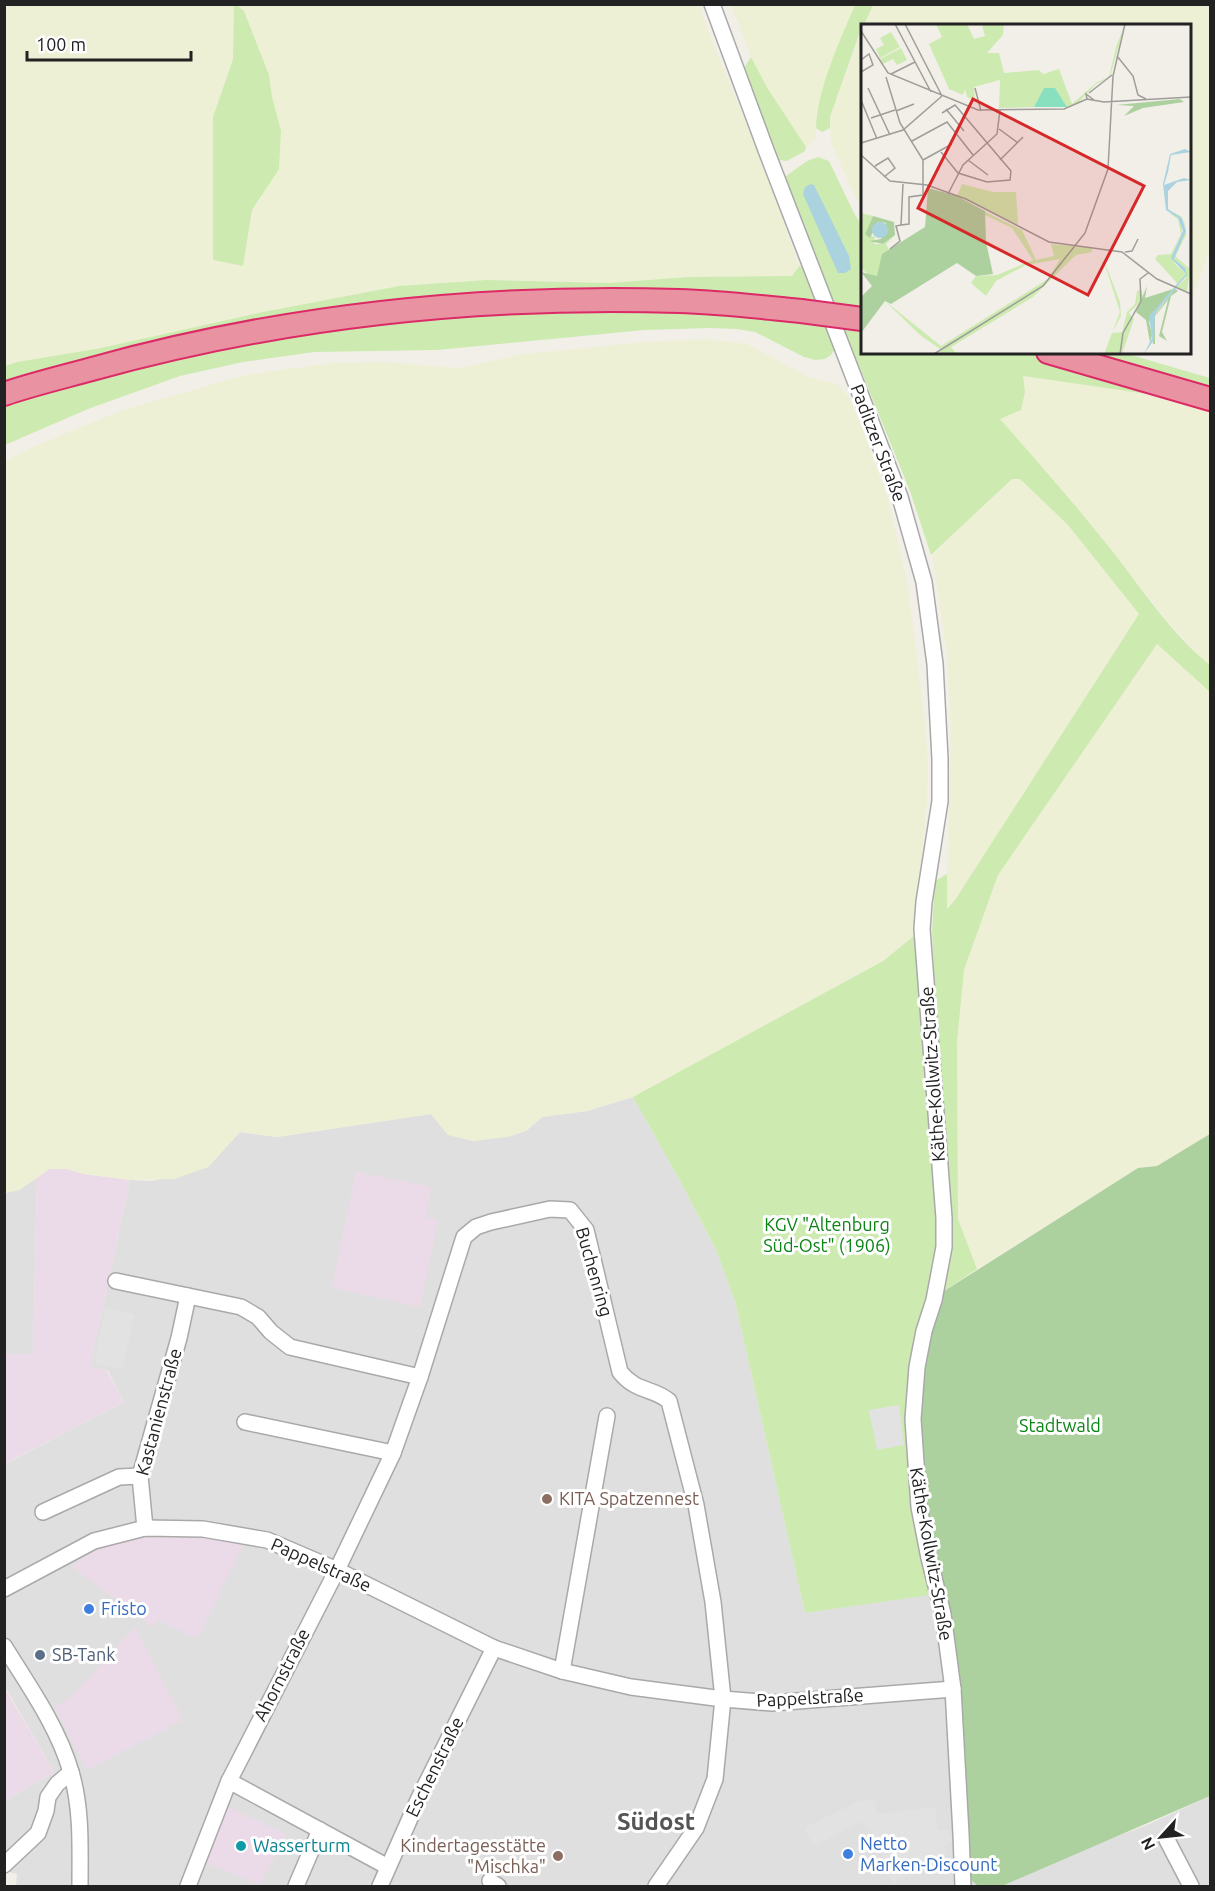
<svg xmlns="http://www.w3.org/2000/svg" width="1215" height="1891" font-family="Ubuntu,sans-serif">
  <rect width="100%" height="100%" fill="#f2efe9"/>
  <g fill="#e0dfdf">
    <polygon points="633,1097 685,1190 716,1250 735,1301 805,1613 943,1592 957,1665 965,1736 966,1817 964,1874 978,1886 16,1886 17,1874 5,1871 5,1801 54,1772 5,1687 4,1460 7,1463 124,1402 108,1371 90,1367 130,1180 152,1181 208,1167 240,1132 277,1137 431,1114 448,1135 526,1131 542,1117 587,1111"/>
    <polygon points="37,1178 33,1355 5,1354 5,1193 19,1190"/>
    <polygon points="1210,1796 1210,1886 1002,1886 1089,1847 1147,1825"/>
  </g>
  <g fill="#ebdbe8">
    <polygon points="49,1169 67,1169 84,1174 130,1180 90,1367 107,1371 124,1402 6,1463 5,1460 5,1354 33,1354 37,1178"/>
    <polygon points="356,1172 431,1187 426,1217 438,1220 420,1307 332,1288"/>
    <polygon points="153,1536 185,1537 232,1542 243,1545 197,1639 158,1620 152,1627 71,1566 93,1550 117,1543"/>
    <polygon points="135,1627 183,1720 87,1770 54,1707 70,1698"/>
    <polygon points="4,1687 54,1772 5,1801 4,1801"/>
    <polygon points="228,1807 286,1834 260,1885 206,1863"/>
  </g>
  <g fill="#eef0d5">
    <polygon points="5,5 234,5 233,59 213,117 213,260 243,266 252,210 262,197 271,97 269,75 244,11 237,5 700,5 707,28 768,177 799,266 792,276 687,277 609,283 486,280 399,286 263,312 101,348 5,366"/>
    <polygon points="731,5 855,5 830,68 816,115 816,139 806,147 768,89 751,57"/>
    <polygon points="873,5 1210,5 1210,250 1190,303 1190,26 864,26"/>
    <polygon points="862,29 862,208 855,196 831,143 830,128 830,118"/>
    <polygon points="707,339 747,344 811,378 837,384 848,396 860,423 888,499 907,580 925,721 928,763 927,802 914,936 883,961 633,1097 587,1111 542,1117 526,1131 508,1137 473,1141 448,1135 431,1114 277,1137 240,1132 208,1167 175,1179 130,1180 84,1174 67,1169 49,1169 19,1190 5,1193 5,461 35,446 123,410 245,375 331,363 389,362 456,368 471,366 517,355 643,342"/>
    <polygon points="1022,376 1161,396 1210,412 1210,665 1199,656 1170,624 1088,521 1000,419 1021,410 1025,392"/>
    <polygon points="1012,479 1020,479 1068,525 1139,614 955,900 946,909 951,740 947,656 932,555"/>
    <polygon points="1157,644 1210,692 1210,1134 1157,1166 1138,1168 977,1269 958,1219 957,1042 964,970 998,875"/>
  </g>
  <g fill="#cdebb0">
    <polygon points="234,5 237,5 244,11 269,75 272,97 281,131 279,169 252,210 243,266 213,260 213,117 233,59"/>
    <path d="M855 5H873L864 25 862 26 830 117V128L822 132 816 128C817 90 840 40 855 5Z"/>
    <polygon points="751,57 768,89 806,147 805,151 787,161 778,160 742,71"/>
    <path d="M818 157 829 161 853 211 862 226V352L1124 353 1210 378V412L1161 396 1023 376 1025 392 1021 410 1000 419C1037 461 1074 503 1109 547 1141 587 1170 633 1210 665V692L1157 644 998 875 964 970 957 1042 958 1219 977 1269 941 1293 944 1149C949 1140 948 1134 942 1125L932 931 935 881 947 874V909L955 900 1139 614 1068 525 1020 479H1012L931 555 910 491 784 182 786 176 807 161Z"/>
    <polygon points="799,266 806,268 818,300 792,298 791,302 550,293 5,385 5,366 17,362 101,348 263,312 399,286 486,280 609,283 687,277 792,276"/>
    <polygon points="680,309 800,319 801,323 828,325 835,349 831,355 825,359 815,360 804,357 755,332 737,329 709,328 644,330 437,350 314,352 243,362 180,376 88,409 5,445 4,403 216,347 424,317 550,310"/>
    <polygon points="914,936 936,1223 934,1282 915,1506 930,1595 805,1613 735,1301 716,1250 685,1190 633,1097 883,961"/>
  </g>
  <path fill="#add19e" d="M1210 1134V1796L1002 1886H978L964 1874C966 1828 968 1781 964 1734 960 1686 952 1640 943 1592L930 1595 915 1506 909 1411 941 1293 1138 1168 1157 1166Z"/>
  <g fill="#e2e2e2">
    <polygon points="105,1308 134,1314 123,1369 94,1363"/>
    <polygon points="899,1405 904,1445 877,1450 869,1410"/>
    <polygon points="875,1800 877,1814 936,1807 937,1830 949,1830 952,1841 943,1846 947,1854 893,1884 882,1863 885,1861 869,1830 866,1831 861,1822 814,1846 804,1828 859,1801"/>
  </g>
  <polygon fill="#aad3df" points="811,184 814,185 849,256 851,269 845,273 838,273 803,194 805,187"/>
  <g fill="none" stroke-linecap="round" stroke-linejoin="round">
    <g stroke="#a9a9a9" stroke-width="18">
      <g id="minor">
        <polyline points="712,4 766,150 900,497 924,582 935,664 940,759 940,801 924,902 922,929 944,1218 944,1247 934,1300 924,1331 917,1367 913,1419 919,1507 929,1558 943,1614 953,1689 961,1834 963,1886"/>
        <polyline points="116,1281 241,1307 258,1317 271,1332 290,1347 420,1377"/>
        <polyline points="245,1422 393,1453"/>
        <polyline points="43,1512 119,1477 140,1476"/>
        <polyline points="145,1528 140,1476 179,1338 188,1296"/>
        <polyline points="4,1589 94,1541 145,1528 203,1529 267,1540 337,1570 494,1648 562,1671 631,1687 723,1699 772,1703 953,1689"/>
        <path d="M4 1646C29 1686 58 1727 71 1772 82 1809 80 1848 80 1886"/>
        <polyline points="562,1671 607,1416"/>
        <polyline points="229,1781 388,1867"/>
        <polyline points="1167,1840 1191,1886"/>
        <polyline points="4,1865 38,1833 46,1811 48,1797 57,1784 71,1772"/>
        <polyline points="490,1881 498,1886"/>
        <path d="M188 1886 229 1781 337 1570 393 1453 420 1377 464 1237 476 1227 491 1222 550 1209 570 1210 586 1230 620 1372C637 1393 652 1387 669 1401L696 1505 713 1602 723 1699 715 1779 696 1828 656 1886"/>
        <polyline points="296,1886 320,1830"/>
        <polyline points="380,1886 419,1798 494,1648"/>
      </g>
    </g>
    <g stroke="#dc2a67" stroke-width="26">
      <g id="highway">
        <polyline points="1048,352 1210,399"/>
        <path d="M4 394C33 384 63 377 92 369 282 316 482 295 679 301 719 302 760 307 801 311"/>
      </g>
    </g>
    <use href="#minor" stroke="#fff" stroke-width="15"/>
    <use href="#highway" stroke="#e892a2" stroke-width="22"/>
    <g stroke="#dc2a67" stroke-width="26" stroke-linecap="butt">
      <polyline id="highway-bridge" points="801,311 862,319"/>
    </g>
    <use href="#highway-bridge" stroke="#e892a2" stroke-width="22"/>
  </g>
  <g fill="#8d6e63" stroke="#fff" stroke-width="2">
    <circle cx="547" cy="1499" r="6"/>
    <circle cx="558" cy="1856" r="6"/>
  </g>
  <g fill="#3f7fe0" stroke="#fff" stroke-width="2">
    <circle cx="89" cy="1609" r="6"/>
    <circle cx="848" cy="1854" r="6"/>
  </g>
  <circle fill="#5c6f8a" stroke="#fff" stroke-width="2" cx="40" cy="1655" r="6"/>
  <circle fill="#0f9aa8" stroke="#fff" stroke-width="2" cx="241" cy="1846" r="6"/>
  <g text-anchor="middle" stroke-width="6" stroke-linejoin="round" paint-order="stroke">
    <g font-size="18" fill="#222" stroke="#fff">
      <text transform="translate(878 443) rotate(69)" y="6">Paditzer Straße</text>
      <text transform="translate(933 1074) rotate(-94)" y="6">Käthe-Kollwitz-Straße</text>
      <text transform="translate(594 1272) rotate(74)" y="6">Buchenring</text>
      <text transform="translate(159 1412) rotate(-75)" y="6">Kastanienstraße</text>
      <text transform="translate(931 1554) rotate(80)" y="6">Käthe-Kollwitz-Straße</text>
      <text transform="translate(321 1565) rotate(24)" y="6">Pappelstraße</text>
      <text transform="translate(282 1675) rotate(-63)" y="6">Ahornstraße</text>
      <text transform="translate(810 1698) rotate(-3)" y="6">Pappelstraße</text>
      <text transform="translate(435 1767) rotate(-64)" y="6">Eschenstraße</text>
    </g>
    <g font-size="18" fill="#0c8416" stroke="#fff">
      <text x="827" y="1231">KGV "Altenburg<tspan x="827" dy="21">Süd-Ost" (1906)</tspan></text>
      <text x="1060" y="1432">Stadtwald</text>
    </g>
    <g font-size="18" fill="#785e54" stroke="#fff" text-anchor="start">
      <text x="559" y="1505">KITA Spatzennest</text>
      <text x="546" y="1852" text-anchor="end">Kindertagesstätte<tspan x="546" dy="21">"Mischka"</tspan></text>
    </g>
    <g font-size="18" fill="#366cbe" stroke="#fff" text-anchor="start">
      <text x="101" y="1615">Fristo</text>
      <text x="860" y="1850">Netto<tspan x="860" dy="21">Marken-Discount</tspan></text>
    </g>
    <g font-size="18" fill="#4e5e75" stroke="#fff" text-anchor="start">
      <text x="52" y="1661">SB-Tank</text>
    </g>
    <g font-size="18" fill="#0d838f" stroke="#fff" text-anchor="start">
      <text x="253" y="1852">Wasserturm</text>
    </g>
    <g font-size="24" font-weight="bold" fill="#555" stroke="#fff">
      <text x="656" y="1830">Südost</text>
    </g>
  </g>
  <g transform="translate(861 24)">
    <rect width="330" height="330" fill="#f2efe9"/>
    <path d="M75 0H106L113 15 124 12 121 1 143 0 142 11 126 29H138L143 49 178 46 182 50 198 45 211 80 236 58 248 53 255 23 264 0 249 53 235 60 216 80 206 83 194 65 183 64 173 83 138 84 139 56 113 63 114 77 106 73 104 65 102 71 88 65 68 20 81 13ZM30 8 39 23 19 34 15 25 23 21 19 14ZM40 24 46 36 36 41 32 35 22 40 19 35ZM101 160 132 168H155L157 201 96 172ZM330 166V238L326 267 315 264 325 254 324 244 313 235 324 203 321 194 309 187 320 192 324 200 325 211 314 232 328 244ZM123 187 161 206 175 236 193 232 190 220 231 224V228L215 231 172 273 90 323 95 330H80L79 325 59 311 24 277 80 322 187 255 199 235 165 241 135 257 125 272 110 259 115 252 136 251 172 236 151 204 124 191ZM0 189 12 192 4 210 14 213 13 220H22L34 211 25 220 29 227 16 252 10 253 0 244ZM308 189 315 192 319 197 321 203V210L312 229 314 240 325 250 312 265 316 259 294 235 297 231 310 230 320 210 317 195ZM235 230 246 244 259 278 260 292 251 309 261 308 266 288 274 280 276 267 281 266 282 275 268 289 273 295 261 330H243L259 288 245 244Z" fill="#cdebb0"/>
    <path d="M319 75 323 78 282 84 263 92 273 82 255 81ZM67 164 96 172 124 187 125 218 132 250 115 252 96 239 30 280 24 277 0 309V273L11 262 0 248 16 252 21 230 64 203ZM12 192 33 198 34 211 22 220 8 217 20 215 25 199 17 198 9 214 4 210ZM286 262 284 274 312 265 288 298 291 311 289 319 285 296 275 288ZM314 265 317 267 310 272 301 308 306 317 298 312 307 276 294 292V320H292V293Z" fill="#add19e"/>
    <path d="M183 64H194L206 83H173Z" fill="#88e0be"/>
    <path d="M324 125 330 128 310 131 307 148 303 161 323 154 330 156 316 158 307 167V185L321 194 325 207 313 235 324 244 326 251 294 289 293 316 283 330 291 314 288 292 325 250 310 234 322 207 317 194 305 186 302 160 309 130ZM11 206a8 8 0 1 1 16 0a8 8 0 1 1-16 0Z" fill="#aad3df"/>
    <path fill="none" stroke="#9f9d99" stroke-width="1.5" d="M34 0 70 68M44 0 81 72M0 7 27 49 117 86 203 85 226 75M256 32 272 52 277 71 285 75M0 36 8 30 12 41 0 48M30 50 54 38M25 53 39 99 62 136V171L48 173V200L40 201M7 64 29 111M114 64 120 87M228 69 251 51M0 76 16 115M233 76 225 70 226 75 243 78 330 73M85 85 103 107M35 87 53 80M10 94 34 86M138 105 157 119M51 117 86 98 112 131M0 119 42 106 81 72M80 128 97 149 126 158 149 156 150 147 94 81 81 89M0 131 29 157 66 161 105 175 188 218 261 228 296 255 330 270M62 136 91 120M107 136 127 151M139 136 162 113M14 142 27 134 34 144 23 153M87 170 102 141 136 110 139 86M29 225 39 217 35 202 40 201 42 160M264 228 271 227 277 215M73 330 182 262 224 209 247 145 252 52 264 0M259 330 262 309 280 277 279 255 287 249"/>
    <path fill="#d62828" fill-opacity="0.15" stroke="#d62828" stroke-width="3" d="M112 75 283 162 227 271 57 184Z"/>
    <rect width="330" height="330" fill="none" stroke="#222" stroke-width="3"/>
  </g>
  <rect width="1215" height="1891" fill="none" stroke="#222222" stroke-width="12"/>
  <g transform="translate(1161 1837) rotate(243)" stroke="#ffffff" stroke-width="4.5" paint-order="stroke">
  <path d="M0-4.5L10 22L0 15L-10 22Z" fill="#222222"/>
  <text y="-9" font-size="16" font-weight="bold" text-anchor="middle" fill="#222222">N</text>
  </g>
  <path d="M27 51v9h164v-9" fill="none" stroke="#222222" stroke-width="3"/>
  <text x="36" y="51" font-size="18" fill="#222222" stroke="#ffffff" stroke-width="4.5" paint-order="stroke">100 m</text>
</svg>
